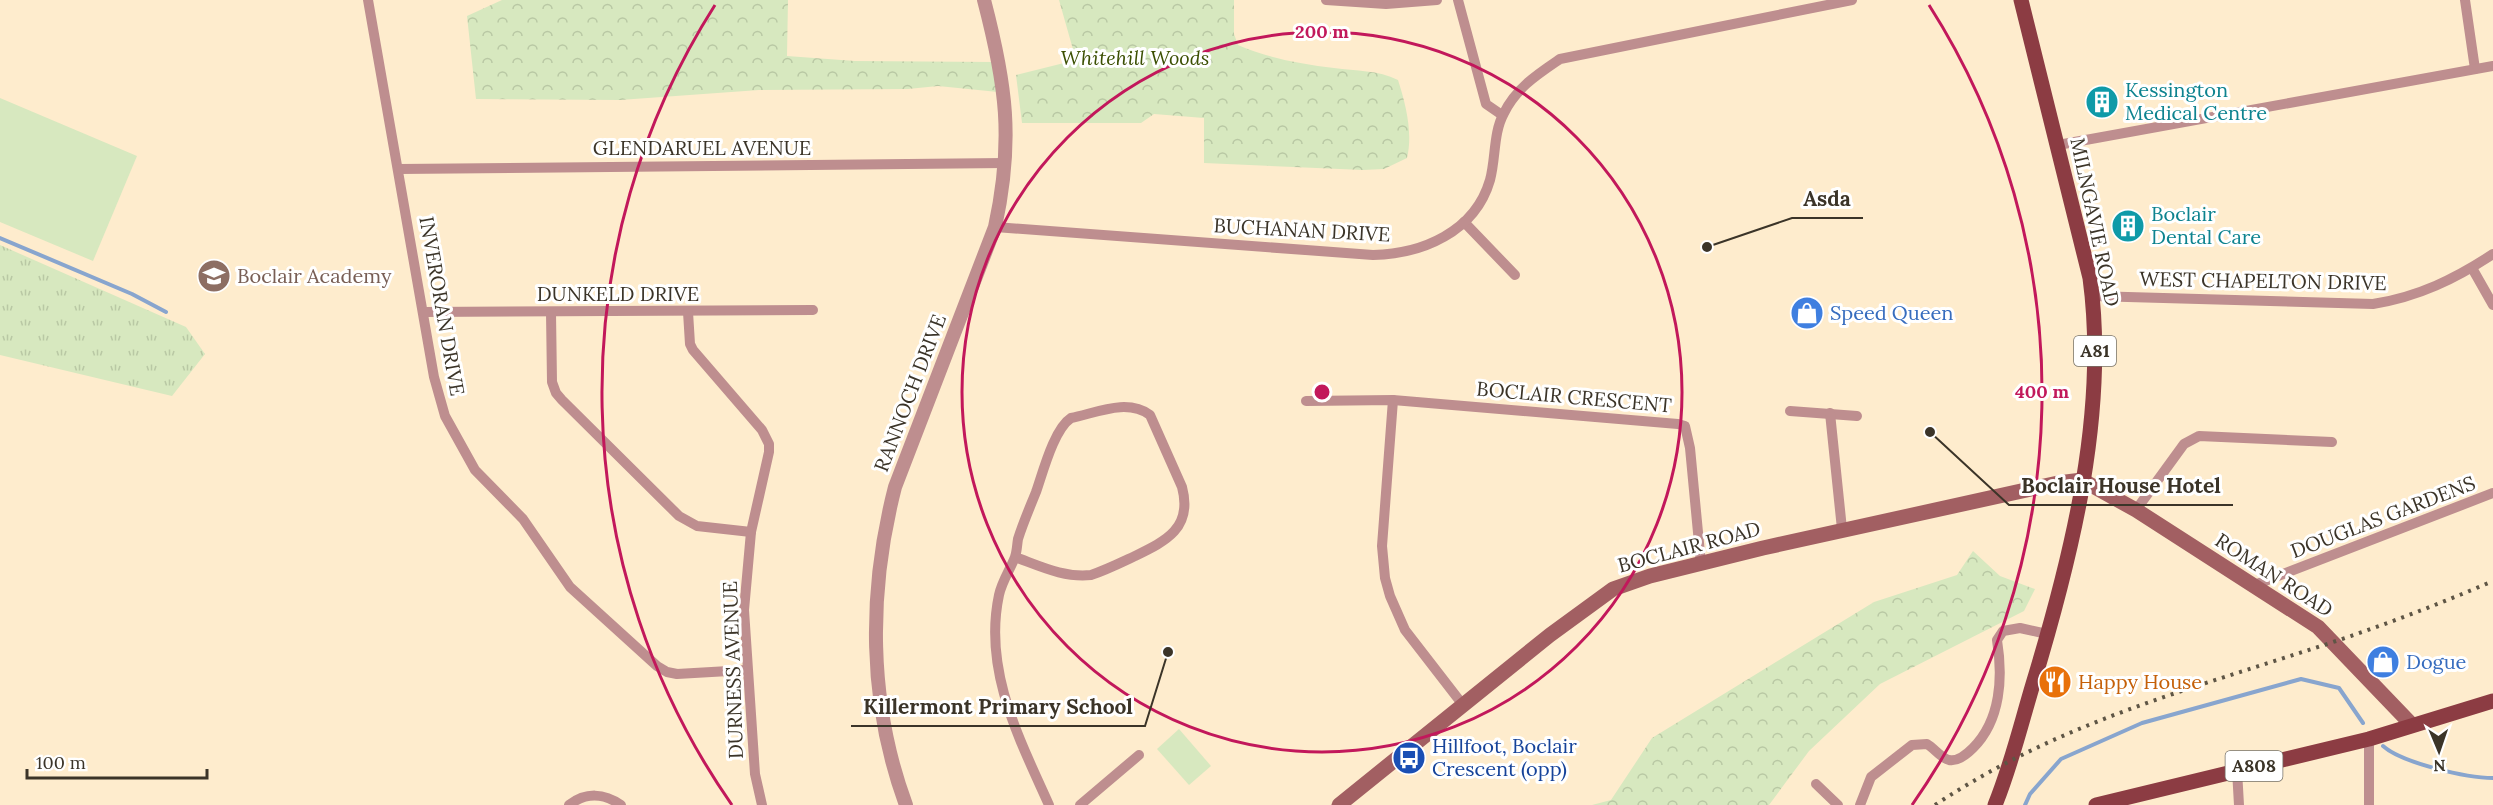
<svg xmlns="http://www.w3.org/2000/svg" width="2493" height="805" font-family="Lora,serif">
  <defs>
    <pattern id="grass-tufts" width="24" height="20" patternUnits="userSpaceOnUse" patternTransform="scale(1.5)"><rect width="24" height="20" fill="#d7e8bf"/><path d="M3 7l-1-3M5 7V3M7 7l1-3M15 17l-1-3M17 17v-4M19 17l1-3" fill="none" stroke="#b9c8a4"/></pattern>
    <pattern id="forest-crowns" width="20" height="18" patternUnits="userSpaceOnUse" patternTransform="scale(1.5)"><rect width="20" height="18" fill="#d7e8bf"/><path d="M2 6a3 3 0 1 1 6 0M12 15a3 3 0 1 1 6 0" fill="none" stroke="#b9c8a4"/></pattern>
  </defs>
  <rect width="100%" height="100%" fill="#feeccd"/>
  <polygon fill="url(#grass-tufts)" points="0,245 186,327 205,354 172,396 0,355"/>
  <g fill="url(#forest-crowns)">
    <polygon points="502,0 788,0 787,56 855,61 994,62 998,92 938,86 908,89 759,90 620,100 476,99 467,16"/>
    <path d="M1059 0H1234V34L1238 45C1268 58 1301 64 1334 68 1356 71 1378 70 1398 80 1406 105 1413 133 1407 158L1384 169 1363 170 1204 163V118L1154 114 1141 123H1022L1016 75 1076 60Z"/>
    <polygon points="1973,551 2000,576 2035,589 2024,611 1880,684 1809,751 1769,805 1592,805 1611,800 1652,738 1874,602 1957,575"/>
  </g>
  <g fill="#d7e8bf">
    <polygon points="0,98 137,156 93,261 0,222"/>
    <polygon points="1179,729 1211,766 1189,785 1157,749"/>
  </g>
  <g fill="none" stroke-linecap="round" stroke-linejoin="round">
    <g stroke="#88a5ce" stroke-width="4">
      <polyline points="0,238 132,294 166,312"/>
      <path d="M2383 746C2402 763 2467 778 2493 778"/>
      <polyline points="2025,805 2030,794 2061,759 2142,723 2301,679 2339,688 2363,723"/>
    </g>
    <g stroke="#be8e8f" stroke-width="10">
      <polyline points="368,0 434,377 445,416 475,470 523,519 570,587 657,666 667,672 677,674 746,670"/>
      <polyline points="1326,0 1386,4 1437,0"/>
      <polyline points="1458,0 1486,104 1502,115"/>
      <polyline points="2465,0 2475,69"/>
      <polyline points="2058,145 2493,66"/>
      <polyline points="399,169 1005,163"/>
      <polyline points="1464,222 1515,275"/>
      <path d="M995 227 1373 255C1422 254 1475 232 1490 180 1496 158 1493 133 1504 113 1516 88 1538 74 1560 59L1852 0"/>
      <polyline points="2472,268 2493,305"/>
      <path d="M2092 296 2373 304C2418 297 2455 279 2493 254"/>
      <polyline points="424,312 813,310"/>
      <polyline points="688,312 690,344 693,350 762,430 769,444 769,452 751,532 744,610 755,774 762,805"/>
      <polyline points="551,313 552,382 556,393 562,400 679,516 697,526 751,532"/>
      <polyline points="1393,400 1382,546 1385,578 1390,596 1405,630 1463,705"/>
      <polyline points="1306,401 1393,400 1678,424 1685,426 1690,448 1701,564"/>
      <polyline points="1790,411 1857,416"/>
      <polyline points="1830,413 1842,529"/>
      <polyline points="2136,510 2184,444 2199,436 2332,442"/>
      <path d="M1015 557C1040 566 1064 578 1091 575 1106 570 1120 563 1135 556 1166 541 1193 528 1182 487L1150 415C1127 398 1096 413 1071 418 1054 429 1043 472 1036 492 1030 507 1023 523 1018 539 1017 545 1017 551 1015 557 1010 570 1002 581 999 595 983 670 1019 738 1049 805"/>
      <polyline points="2252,586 2493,493"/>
      <polyline points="2369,739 2369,805"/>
      <polyline points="2237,770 2239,805"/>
      <polyline points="1816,784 1838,805"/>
      <path d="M569 805C586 792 604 793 621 805"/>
      <polyline points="1080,805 1139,755"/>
      <path d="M1860 805 1871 777 1912 745 1927 744C1934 748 1941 758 1949 760 1958 762 1967 754 1973 748 2001 720 2003 677 1997 640L2003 631 2020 628 2047 634"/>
    </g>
    <path stroke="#be8e8f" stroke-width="14" d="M906 805C868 702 868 592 895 487L995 227C1014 140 1006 84 984 0"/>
    <polyline stroke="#a25f62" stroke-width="15" points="1339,805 1550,635 1613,589 1650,576 1763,548 2058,483 2082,480 2136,510 2318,627 2412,725"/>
    <g stroke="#8c3c43" stroke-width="15">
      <path d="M1995 805C2011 766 2021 724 2033 684 2072 555 2108 412 2090 278L2021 0"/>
      <polyline points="2096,805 2369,739 2493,701"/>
    </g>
    <path stroke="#5e5545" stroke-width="4" stroke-dasharray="3 6" stroke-linecap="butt" d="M1935 805C2064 719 2200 687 2345 638 2395 621 2444 602 2493 581"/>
  </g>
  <g fill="none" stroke="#c2185b" stroke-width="3">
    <circle cx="1322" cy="392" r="360"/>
    <path d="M732 805A720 720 0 0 1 715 5M1929 5A720 720 0 0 1 1912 805"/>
  </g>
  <defs>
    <g id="building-disc" transform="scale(1.725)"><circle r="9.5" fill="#0f9aa8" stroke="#fff"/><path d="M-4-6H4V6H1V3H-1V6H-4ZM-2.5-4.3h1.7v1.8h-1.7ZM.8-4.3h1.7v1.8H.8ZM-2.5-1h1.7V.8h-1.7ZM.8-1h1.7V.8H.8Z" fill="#fff"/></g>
    <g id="school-disc" transform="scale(1.725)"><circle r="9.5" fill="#8d6e63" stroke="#fff"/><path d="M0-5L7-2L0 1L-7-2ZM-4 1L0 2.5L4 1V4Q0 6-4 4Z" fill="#fff"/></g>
    <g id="shop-disc" transform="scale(1.725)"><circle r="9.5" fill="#3f7fe0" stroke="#fff"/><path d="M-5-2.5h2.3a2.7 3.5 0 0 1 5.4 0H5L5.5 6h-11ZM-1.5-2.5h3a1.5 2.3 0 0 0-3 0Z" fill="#fff"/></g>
    <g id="restaurant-disc" transform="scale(1.725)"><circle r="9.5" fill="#e8710a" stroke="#fff"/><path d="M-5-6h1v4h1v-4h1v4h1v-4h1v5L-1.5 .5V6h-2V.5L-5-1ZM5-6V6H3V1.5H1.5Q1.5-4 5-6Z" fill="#fff"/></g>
    <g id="bus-disc" transform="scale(1.725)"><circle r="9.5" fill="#1a4fb4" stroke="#fff"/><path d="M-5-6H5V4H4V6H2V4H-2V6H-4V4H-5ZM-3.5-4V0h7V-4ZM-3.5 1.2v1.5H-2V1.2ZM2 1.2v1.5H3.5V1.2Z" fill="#fff"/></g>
  </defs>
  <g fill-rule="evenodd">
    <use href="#building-disc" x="2102" y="102"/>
    <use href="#building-disc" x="2128" y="226"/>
    <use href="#school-disc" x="214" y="276"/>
    <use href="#shop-disc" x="1807" y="313"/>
    <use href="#shop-disc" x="2383" y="662"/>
    <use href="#restaurant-disc" x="2055" y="682"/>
    <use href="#bus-disc" x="1409" y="758"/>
  </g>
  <g text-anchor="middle" stroke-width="6" stroke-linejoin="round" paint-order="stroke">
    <g fill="#fff" stroke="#767168" stroke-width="1.5">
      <rect x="2074" y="336" width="42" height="30" rx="4.5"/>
      <rect x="2225.5" y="751" width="57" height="30" rx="4.5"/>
    </g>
    <g font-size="18" font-weight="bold" fill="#3b3428">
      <text x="2095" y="357">A81</text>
      <text x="2254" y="772">A808</text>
    </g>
    <g font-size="20" font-style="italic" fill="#3b4f02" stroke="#fff">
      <text x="1135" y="65">Whitehill Woods</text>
    </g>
    <g font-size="20" fill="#0d838f" stroke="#fff" text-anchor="start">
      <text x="2125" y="97">Kessington<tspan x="2125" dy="23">Medical Centre</tspan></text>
      <text x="2151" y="221">Boclair<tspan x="2151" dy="23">Dental Care</tspan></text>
    </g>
    <g font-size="20" fill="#3b3428" stroke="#fff">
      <text x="702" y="155">GLENDARUEL AVENUE</text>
      <text transform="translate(2095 222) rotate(78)" y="7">MILNGAVIE ROAD</text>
      <text transform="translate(1302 230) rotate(3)" y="7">BUCHANAN DRIVE</text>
      <text transform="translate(2263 281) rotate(1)" y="7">WEST CHAPELTON DRIVE</text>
      <text x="618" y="301">DUNKELD DRIVE</text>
      <text transform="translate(442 306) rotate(80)" y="7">INVERORAN DRIVE</text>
      <text transform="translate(910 393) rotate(-69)" y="7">RANNOCH DRIVE</text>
      <text transform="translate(1574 397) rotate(5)" y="7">BOCLAIR CRESCENT</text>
      <text transform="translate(2383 517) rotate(-21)" y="7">DOUGLAS GARDENS</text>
      <text transform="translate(1689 547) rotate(-15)" y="7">BOCLAIR ROAD</text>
      <text transform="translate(2274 575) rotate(33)" y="7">ROMAN ROAD</text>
      <text transform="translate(733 670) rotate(-92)" y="7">DURNESS AVENUE</text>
    </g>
    <g font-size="20" fill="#785e54" stroke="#fff" text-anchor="start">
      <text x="237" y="283">Boclair Academy</text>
    </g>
    <g font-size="20" fill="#366cbe" stroke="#fff" text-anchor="start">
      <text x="1830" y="320">Speed Queen</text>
      <text x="2406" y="669">Dogue</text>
    </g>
    <g font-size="20" fill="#c56008" stroke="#fff" text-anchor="start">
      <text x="2078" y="689">Happy House</text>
    </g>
    <g font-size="20" fill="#164399" stroke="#fff" text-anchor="start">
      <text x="1432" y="753">Hillfoot, Boclair<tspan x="1432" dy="23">Crescent (opp)</tspan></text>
    </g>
  </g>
  <circle cx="1322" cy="392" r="9" fill="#c2185b" stroke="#fff" stroke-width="3"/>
  <g font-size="18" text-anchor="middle" font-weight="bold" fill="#c2185b" stroke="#fff" stroke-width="6" stroke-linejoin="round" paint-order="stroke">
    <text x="1322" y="38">200 m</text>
    <text x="2042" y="398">400 m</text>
  </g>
  <path fill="none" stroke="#3b3428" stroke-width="2" d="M1707 247L1792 218H1863M1930 432L2009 505H2233M1168 652L1145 726H851"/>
  <g fill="#3b3428" stroke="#fff" stroke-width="2">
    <circle cx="1707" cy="247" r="6"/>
    <circle cx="1930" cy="432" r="6"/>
    <circle cx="1168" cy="652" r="6"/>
  </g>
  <g font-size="21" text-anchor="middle" font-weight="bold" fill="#3b3428" stroke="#fff" stroke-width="6" stroke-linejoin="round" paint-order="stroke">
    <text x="1827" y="206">Asda</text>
    <text x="2121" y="493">Boclair House Hotel</text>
    <text x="998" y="714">Killermont Primary School</text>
  </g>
  <g transform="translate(2439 751) rotate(178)" stroke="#ffffff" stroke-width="4.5" paint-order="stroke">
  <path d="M0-4.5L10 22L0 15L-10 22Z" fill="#3b3428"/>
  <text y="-9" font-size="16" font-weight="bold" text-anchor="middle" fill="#3b3428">N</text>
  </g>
  <path d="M27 769v9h180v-9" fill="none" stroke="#3b3428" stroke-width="3"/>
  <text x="36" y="769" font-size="18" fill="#3b3428" stroke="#ffffff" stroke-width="4.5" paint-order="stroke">100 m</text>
</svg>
